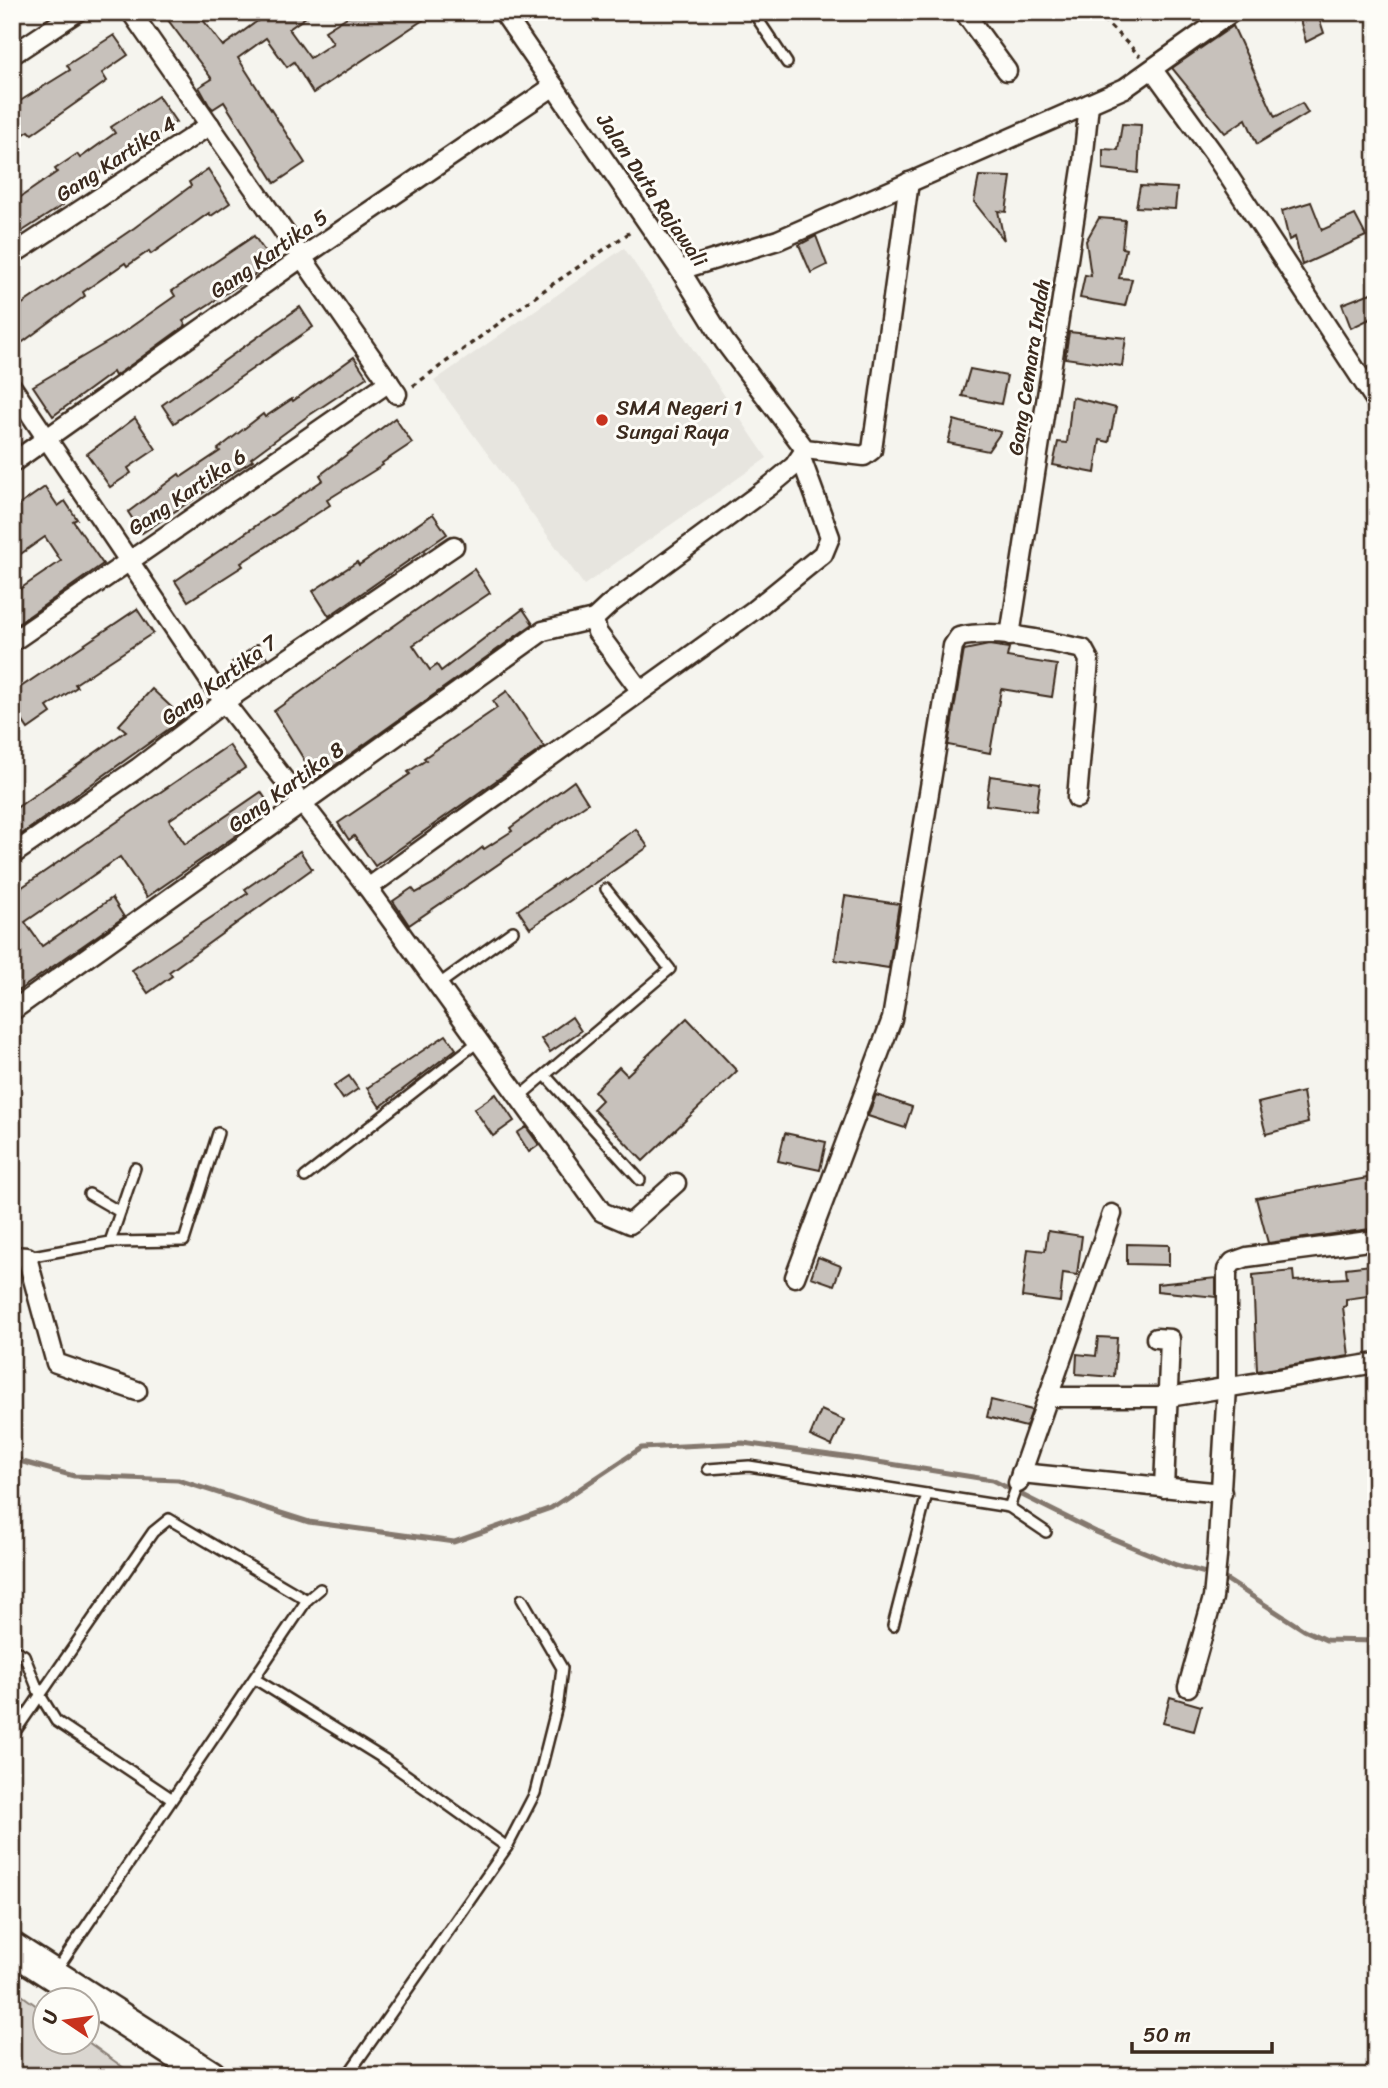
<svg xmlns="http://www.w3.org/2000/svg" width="1388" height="2088" font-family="Sriracha,sans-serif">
  <rect width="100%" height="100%" fill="#f5f4ee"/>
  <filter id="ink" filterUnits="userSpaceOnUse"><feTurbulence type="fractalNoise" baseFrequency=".0143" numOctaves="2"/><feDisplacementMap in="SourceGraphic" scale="14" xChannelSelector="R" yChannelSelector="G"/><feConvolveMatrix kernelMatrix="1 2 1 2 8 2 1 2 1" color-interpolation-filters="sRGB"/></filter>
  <g filter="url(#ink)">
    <polygon fill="#e7e5df" points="624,248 767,458 584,585 434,381"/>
    <polygon fill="#dad6d0" stroke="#8a8077" stroke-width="2" points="12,1988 45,2012 46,2042 88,2042 135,2076 12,2076"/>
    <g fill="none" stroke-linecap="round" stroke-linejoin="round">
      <polyline stroke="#84786e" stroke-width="5" points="12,1455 23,1462 74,1476 178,1480 309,1522 454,1542 551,1508 641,1448 743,1443 859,1459 992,1480 1096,1532 1176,1565 1224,1578 1304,1630 1326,1640 1376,1641"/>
    </g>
    <g fill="#c7c1bb" stroke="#3b2a1e" stroke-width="2">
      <polygon points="162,12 197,12 223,46 270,12 313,12 289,29 310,58 333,43 325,31 355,12 435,12 313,93 294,62 287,67 266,38 238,58 305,163 275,183 224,102 213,109 209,105 199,87 212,79"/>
      <polygon points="1298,12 1317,12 1324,33 1306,42"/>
      <polygon points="1233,26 1275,117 1302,103 1308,113 1257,144 1246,119 1225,133 1172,68"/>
      <polygon points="114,35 128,55 102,73 107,81 32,134 29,131 12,142 12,106 70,70 67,65"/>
      <polygon points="158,96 176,122 93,178 95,180 62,202 63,205 18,234 12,226 12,203 57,172 55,169 77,154 80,158 115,133 111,127"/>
      <polygon points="1122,124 1141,125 1138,173 1103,169 1103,149 1118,150"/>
      <polygon points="208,169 230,203 211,216 209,213 151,254 149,251 127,266 125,263 83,292 85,296 12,350 12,311 134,228 191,186 189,182"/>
      <polygon points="979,176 1011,177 1006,212 998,211 1004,240 974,202"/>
      <polygon points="1140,186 1177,188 1175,209 1136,207"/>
      <polygon points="1311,202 1322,230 1355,215 1366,236 1302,265 1295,237 1289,240 1282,211"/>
      <polygon points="1099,218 1125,220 1122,248 1126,249 1119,278 1132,279 1125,306 1080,298 1085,275 1091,276 1086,241"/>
      <polygon points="254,236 273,263 183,321 186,325 135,362 115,376 113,372 53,416 33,386 118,336 175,296 172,291"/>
      <polygon points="816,236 827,265 811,273 799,245"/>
      <polygon points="1376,291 1376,316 1351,328 1342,304"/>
      <polygon points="300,307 313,327 174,423 162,405"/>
      <polygon points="1069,332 1126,338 1122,366 1065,358"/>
      <polygon points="354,357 367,377 305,418 251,458 253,460 142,533 128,512 179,474 181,477 220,451 218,449 263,414 265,417 292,399 293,401"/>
      <polygon points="970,369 1007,376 1001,404 962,396"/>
      <polygon points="1072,397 1116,408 1109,442 1100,440 1095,473 1053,465 1058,442 1067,443"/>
      <polygon points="135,418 156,449 128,468 131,473 110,487 87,454"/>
      <polygon points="395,418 412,443 382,463 383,465 327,500 330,505 241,563 243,566 188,601 175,581 323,480 320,475"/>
      <polygon points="954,420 961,422 1001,432 988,451 948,443"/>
      <polygon points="45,487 58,506 65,501 77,519 73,521 103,564 12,628 12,591 14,593 61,561 45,537 12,560 12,510"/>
      <polygon points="433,514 447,534 329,616 313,591 357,562 359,565"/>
      <polygon points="474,569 490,593 413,645 430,670 437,665 441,671 523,609 533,624 316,779 274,711"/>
      <polygon points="137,609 153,633 75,684 77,687 47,707 51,713 28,729 12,705 12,693"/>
      <polygon points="258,644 268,659 241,677 231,663"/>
      <polygon points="989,645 1009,648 1007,657 1057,665 1052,697 1001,689 990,753 948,745 964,650"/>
      <polygon points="152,689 183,718 180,721 12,841 12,811 126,731 119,725"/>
      <polygon points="507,691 544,747 375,866 354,836 349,840 338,823 410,774 408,772 426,760 424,758 497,708 493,701"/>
      <polygon points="229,745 245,768 169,820 185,844 261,792 273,810 147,897 120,857 25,922 42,946 112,898 124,917 12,995 12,894"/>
      <polygon points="990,776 1040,783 1036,811 986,805"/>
      <polygon points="574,781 588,803 409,925 393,901 412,888 416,893 438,881 483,847 484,849 512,831 510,828"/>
      <polygon points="636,829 648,847 530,928 518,910"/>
      <polygon points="300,851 312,869 169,972 172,976 148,993 132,970 248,893 245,889"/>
      <polygon points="845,896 899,904 889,968 835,960"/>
      <polygon points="572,1017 581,1031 550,1052 541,1039"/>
      <polygon points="687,1018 737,1071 643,1161 593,1109 602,1100 594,1091 619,1067 627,1075"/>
      <polygon points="446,1035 456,1049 380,1107 367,1088"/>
      <polygon points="349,1076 358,1089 343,1099 334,1086"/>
      <polygon points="1303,1092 1308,1123 1266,1134 1258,1103"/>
      <polygon points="496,1094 514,1121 493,1136 474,1109"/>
      <polygon points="876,1095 912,1107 905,1128 868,1116"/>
      <polygon points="526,1127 539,1145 529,1152 517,1133"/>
      <polygon points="785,1133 826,1142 820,1170 778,1161"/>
      <polygon points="1373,1177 1376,1220 1369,1221 1370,1229 1268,1243 1256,1198"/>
      <polygon points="1048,1231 1082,1236 1077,1275 1063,1273 1060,1302 1022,1297 1028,1249 1045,1251"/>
      <polygon points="1127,1244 1169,1245 1169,1265 1127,1264"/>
      <polygon points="818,1257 841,1266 834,1285 811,1277"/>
      <polygon points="1371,1265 1375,1295 1346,1299 1346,1306 1343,1307 1349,1356 1257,1371 1253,1275 1293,1271 1294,1281 1347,1278 1346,1268"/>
      <polygon points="1216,1278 1216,1297 1157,1291 1157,1284"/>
      <polygon points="1098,1337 1117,1338 1114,1377 1076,1374 1077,1354 1096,1356"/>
      <polygon points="991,1400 1032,1410 1026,1427 987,1417"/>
      <polygon points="821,1410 844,1420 832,1446 810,1436"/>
      <polygon points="1170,1697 1201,1706 1194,1731 1163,1723"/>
    </g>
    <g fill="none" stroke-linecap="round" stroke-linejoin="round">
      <g stroke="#3b2a1e" stroke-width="14">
        <g id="lane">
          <polyline points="753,12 787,63"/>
          <polyline points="438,985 513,931"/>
          <polyline points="545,1075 640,1180"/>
          <polyline points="519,1097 670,969 606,889"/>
          <polyline points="305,1177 479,1041"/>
          <polyline points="89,1194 120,1212"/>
          <polyline points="110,1242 135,1168"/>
          <polyline points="27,1257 110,1242 184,1241 218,1133"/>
          <polyline points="708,1469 749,1466 1009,1507 1046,1532"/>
          <polyline points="1009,1507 1018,1483"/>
          <polyline points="893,1626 927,1494"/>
          <polyline points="12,1649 24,1655 40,1695 56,1721 171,1798"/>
          <polyline points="255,1679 384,1759 507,1847"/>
          <polyline points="12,1736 153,1532 169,1519 307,1600"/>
          <polyline points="56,1971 307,1600 320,1589"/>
          <polyline points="347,2076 507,1847 535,1793 558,1702 562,1668 522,1599"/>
        </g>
      </g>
      <g stroke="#3b2a1e" stroke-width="23">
        <g id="street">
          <polyline points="131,12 397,394"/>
          <polyline points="503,12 680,270 724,341 805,449 864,456 872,450 909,182"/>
          <polyline points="964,12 1007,71"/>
          <polyline points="12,55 77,12"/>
          <polyline points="1153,70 1214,154 1376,401"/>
          <polyline points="12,255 210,125"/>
          <polyline points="680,270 778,240 1125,88 1232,12"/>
          <polyline points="12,387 224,702 368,888 754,610 823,554 830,537 801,458"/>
          <polyline points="12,463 301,258 554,86"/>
          <polyline points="1010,636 1083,162 1089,104"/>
          <polyline points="12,642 389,382"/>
          <polyline points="640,690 597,632 594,619 610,604 770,486 794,466 805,450"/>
          <polyline points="12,855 138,768 224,702 454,546"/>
          <polyline points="368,888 602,1212 630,1224 676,1183"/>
          <polyline points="12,1011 543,631 594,619"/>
          <polyline points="12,1256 27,1257 56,1363 137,1391"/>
          <path d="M795 1277 892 1019 953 646 959 637C998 628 1044 641 1083 649L1089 660 1077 798"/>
          <polyline points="1156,1338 1170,1339 1164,1488"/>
          <polyline points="1048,1397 1169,1397 1376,1363"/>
          <polyline points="1021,1473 1222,1493"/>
          <polyline points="1018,1483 1112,1214"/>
          <polyline points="1188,1687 1213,1598 1217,1557 1227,1387 1227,1270 1233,1262 1247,1257 1376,1240"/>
        </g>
      </g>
      <g stroke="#3b2a1e" stroke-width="35">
        <polyline id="highway" points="12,1948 211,2076"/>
      </g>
      <g stroke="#3b2a1e" stroke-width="3.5" stroke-dasharray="5 5" stroke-linecap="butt">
        <polyline points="1096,12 1140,56"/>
        <polyline points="413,386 550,286 632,231"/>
      </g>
      <use href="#lane" stroke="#fdfcf7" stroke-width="9"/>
      <use href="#street" stroke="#fdfcf7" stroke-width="18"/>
      <use href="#highway" stroke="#fdfcf7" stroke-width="30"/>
    </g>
  </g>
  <circle fill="#c8321e" stroke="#fdfcf7" stroke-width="2.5" cx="602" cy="420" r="7"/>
  <g text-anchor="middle" stroke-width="6" stroke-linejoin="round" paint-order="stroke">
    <g font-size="21" fill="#3b2a1e" stroke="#fdfcf7">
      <text transform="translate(116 159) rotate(-33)" y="7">Gang Kartika 4</text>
      <text transform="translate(652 190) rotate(56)" y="7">Jalan Duta Rajawali</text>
      <text transform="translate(269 254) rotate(-35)" y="7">Gang Kartika 5</text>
      <text transform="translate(1029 367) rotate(-81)" y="7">Gang Cemara Indah</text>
      <text transform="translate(187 492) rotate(-34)" y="7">Gang Kartika 6</text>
      <text transform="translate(219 680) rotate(-36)" y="7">Gang Kartika 7</text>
      <text transform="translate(286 787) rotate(-36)" y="7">Gang Kartika 8</text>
    </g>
    <g font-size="21" fill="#3b2a1e" stroke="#fdfcf7" text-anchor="start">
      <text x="616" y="415">SMA Negeri 1<tspan x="616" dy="24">Sungai Raya</tspan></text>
    </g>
  </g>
  <rect width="1388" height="2088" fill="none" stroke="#fdfcf7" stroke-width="42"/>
  <rect x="21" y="21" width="1346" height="2046" fill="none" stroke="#3b2a1e" stroke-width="2.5" filter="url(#ink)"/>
  <g transform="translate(66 2021) rotate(283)"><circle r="33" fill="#fdfcf7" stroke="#afa8a0" stroke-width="2"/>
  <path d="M0-5L12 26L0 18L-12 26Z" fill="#c8321e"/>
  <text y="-10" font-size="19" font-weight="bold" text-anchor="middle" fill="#3b2a1e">U</text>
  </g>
  <path d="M1132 2042v10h140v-10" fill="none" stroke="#3b2a1e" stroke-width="3.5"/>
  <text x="1143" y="2042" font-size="21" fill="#3b2a1e" stroke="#fdfcf7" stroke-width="5" paint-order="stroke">50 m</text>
</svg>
